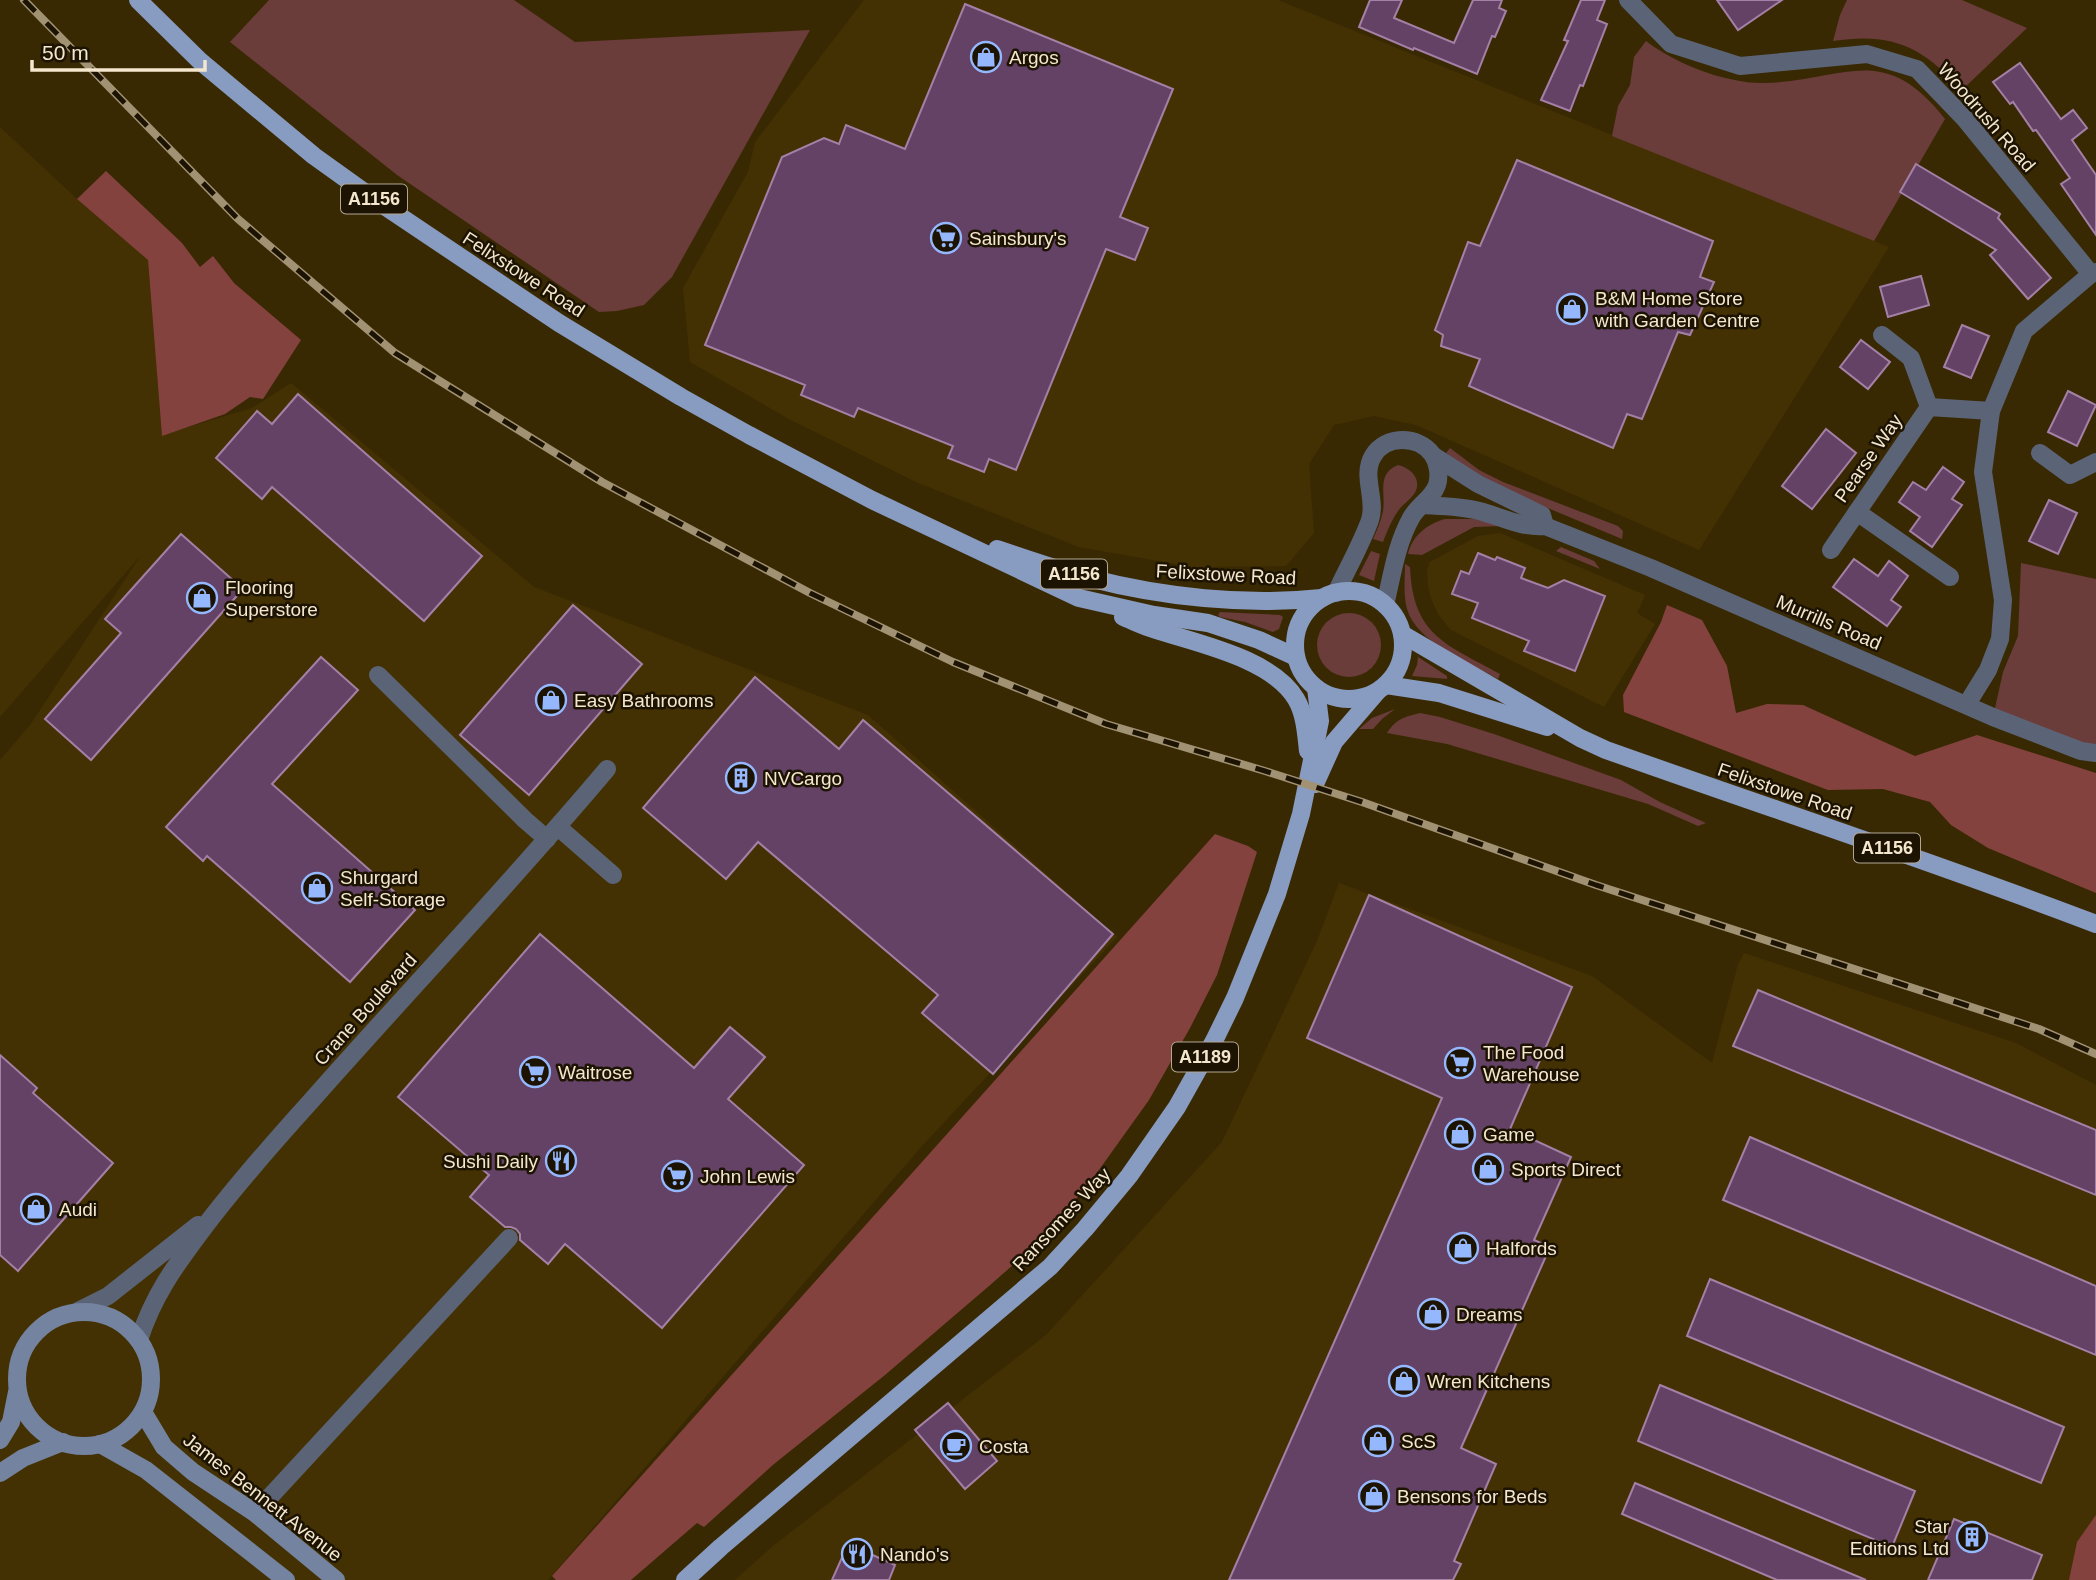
<svg xmlns="http://www.w3.org/2000/svg" width="2096" height="1580" font-family="Arial,sans-serif">
  <rect width="100%" height="100%" fill="#392903"/>
  <g fill="#443103">
    <polygon points="864,0 1278,0 1889,247 1699,550 1416,425 1374,416 1334,425 1309,464 1314,533 1286,566 1193,567 1079,547 916,482 789,419 690,362 683,288 748,172 755,142"/>
    <polygon points="0,127 77,199 148,260 162,435 252,408 291,383 534,587 868,715 1117,937 922,1146 548,1580 0,1580 0,760 31,724 141,555 0,717"/>
    <polygon points="1500,533 1645,595 1637,613 1655,624 1604,707 1451,630 1438,614 1431,598 1428,587 1427,570 1430,562 1478,536"/>
    <polygon points="1339,883 1592,976 1712,1063 1738,964 1744,953 2016,1043 2096,1085 2096,1580 735,1580 773,1546 1046,1335 1222,1142 1317,941"/>
  </g>
  <g fill="#6a3c3a">
    <polygon points="269,0 514,0 575,42 810,30 672,277 644,305 617,311 599,312 397,175 230,42"/>
    <path d="M1847 0H1962L2027 28 1962 90C1922 47 1893 32 1833 41L1840 15Z"/>
    <path d="M1646 41C1676 64 1727 84 1765 83 1845 81 1883 40 1945 119L1874 241 1612 136 1618 106 1630 85 1634 57Z"/>
    <polygon points="1450,448 1479,470 1503,482 1618,526 1623,531 1622,539 1495,486 1457,462 1446,453"/>
    <path d="M1398 465C1412 468 1423 481 1414 494 1409 501 1402 505 1398 511 1391 521 1387 532 1383 542L1373 539C1377 530 1381 521 1383 511 1386 493 1376 474 1398 465Z"/>
    <path d="M1445 519H1474L1502 526 1474 527 1422 555 1408 554C1412 536 1427 524 1445 519Z"/>
    <polygon points="1561,547 1594,561 1600,569 1556,551"/>
    <polygon points="1371,551 1380,554 1374,581 1359,575"/>
    <polygon points="2021,563 2096,579 2096,753 1993,717 2003,672 2018,636"/>
    <path d="M1405 564 1410 567C1413 636 1446 644 1500 674L1498 679C1470 663 1416 642 1407 609 1403 594 1405 579 1405 564Z"/>
    <polygon points="1220,612 1280,615 1283,617 1279,629 1273,632 1245,622 1220,617 1218,615"/>
    <circle cx="1349" cy="645" r="32"/>
    <polygon points="1418,657 1447,676 1447,679 1412,676 1417,665"/>
    <polygon points="1395,709 1382,719 1373,729 1359,729 1372,718"/>
    <path d="M1420 713 1440 717 1494 734 1621 780 1660 802 1706 823 1698 826 1648 804 1447 744 1387 733C1396 719 1404 717 1420 713Z"/>
  </g>
  <g fill="#84423f">
    <polygon points="106,171 182,243 200,267 213,256 234,283 301,340 263,399 250,397 225,414 162,436 148,260 77,199"/>
    <polygon points="1667,605 1702,620 1727,666 1736,713 1767,704 1803,705 1915,756 1977,735 2096,773 2096,893 1988,848 1951,825 1930,802 1883,789 1828,790 1624,712 1623,695 1661,622"/>
    <polygon points="1215,834 1248,846 1257,852 1217,975 1190,1028 1149,1100 1086,1188 1022,1257 989,1286 885,1375 774,1464 704,1527 697,1523 631,1580 556,1580 552,1576"/>
    <polygon points="2096,1515 2096,1580 2069,1580 2077,1542"/>
  </g>
  <g fill="#634266" stroke="#a480a7" stroke-width="2">
    <polygon points="1370,0 1402,0 1394,18 1454,43 1473,0 1502,0 1499,8 1506,11 1495,37 1492,36 1477,74 1414,48 1413,50 1359,27"/>
    <polygon points="1581,0 1605,0 1597,20 1607,24 1583,86 1580,85 1570,111 1541,100 1568,41 1564,40"/>
    <polygon points="1717,0 1782,0 1738,30"/>
    <polygon points="965,4 1173,89 1120,217 1148,228 1135,260 1106,249 1016,470 989,459 984,472 948,458 953,446 858,408 854,417 801,395 805,385 705,345 782,157 824,138 839,144 846,125 905,149"/>
    <polygon points="2020,63 2061,119 2073,110 2087,128 2072,140 2096,175 2096,235 2061,184 2070,178 2036,130 2033,131 2013,102 2010,104 1993,82"/>
    <polygon points="1517,160 1713,241 1700,277 1714,282 1690,335 1678,332 1642,419 1627,414 1613,448 1469,386 1480,359 1441,346 1443,335 1435,330 1468,242 1480,246"/>
    <polygon points="1916,164 2000,214 1998,218 2051,278 2028,299 1990,255 1996,250 1900,192"/>
    <polygon points="1921,276 1929,305 1888,317 1880,287"/>
    <polygon points="1962,325 1989,336 1971,378 1944,367"/>
    <polygon points="1861,340 1890,362 1868,389 1840,367"/>
    <polygon points="2068,391 2096,405 2077,446 2048,432"/>
    <polygon points="298,394 482,556 424,621 272,487 262,499 216,458 257,411 272,424"/>
    <polygon points="1826,429 1856,453 1812,509 1782,486"/>
    <polygon points="1943,467 1964,482 1952,499 1962,505 1932,547 1910,531 1920,517 1899,502 1913,482 1926,490"/>
    <polygon points="2049,500 2077,513 2058,554 2029,541"/>
    <polygon points="181,534 243,589 91,760 45,719 121,633 105,619"/>
    <polygon points="1478,553 1495,560 1497,557 1525,568 1521,578 1548,588 1564,580 1605,596 1575,671 1524,651 1529,641 1472,618 1478,603 1452,594 1461,571 1469,574"/>
    <polygon points="1854,559 1878,576 1889,561 1908,576 1891,600 1901,607 1887,626 1833,587"/>
    <polygon points="573,605 642,664 529,795 460,735"/>
    <polygon points="321,657 358,690 272,784 415,910 350,982 207,856 203,861 166,827"/>
    <polygon points="755,677 839,749 863,720 1113,934 993,1074 922,1013 938,995 758,842 726,879 643,808"/>
    <polygon points="1369,895 1572,987 1510,1129 1571,1157 1534,1240 1550,1247 1461,1448 1496,1464 1454,1561 1461,1564 1453,1580 1229,1580 1442,1098 1307,1038"/>
    <polygon points="540,934 694,1068 730,1027 765,1057 728,1099 804,1165 662,1328 565,1244 548,1264 520,1240 520,1234 516,1229 511,1227 505,1227 470,1197 489,1175 398,1097"/>
    <polygon points="1758,990 2096,1130 2096,1195 1733,1046"/>
    <polygon points="0,1055 37,1088 33,1093 113,1163 18,1271 0,1255"/>
    <polygon points="1750,1137 2096,1286 2096,1355 1723,1200"/>
    <polygon points="1710,1279 2064,1427 2041,1483 1687,1336"/>
    <polygon points="1660,1385 1915,1491 1892,1547 1638,1441"/>
    <polygon points="948,1403 997,1461 965,1489 915,1430"/>
    <polygon points="1635,1483 1866,1580 1777,1580 1622,1514"/>
    <polygon points="1954,1519 2042,1555 2032,1580 1928,1580"/>
    <polygon points="848,1544 895,1565 889,1580 832,1580"/>
  </g>
  <g fill="none" stroke-linecap="round" stroke-linejoin="round">
    <g stroke="#5b6476" stroke-width="18">
      <polyline points="1628,0 1671,44 1740,66 1867,54 1917,69 1965,119 2091,274"/>
      <polyline points="1882,335 1911,358 1929,407"/>
      <polyline points="2040,453 2070,475 2096,462"/>
      <polyline points="1434,456 1478,484 1542,515 1545,526"/>
      <path d="M1422 505C1441 506 1461 506 1479 511 1502 517 1522 528 1545 526L1651 568 1993 717 2081 751 2096 753"/>
      <polyline points="1857,512 1950,577"/>
      <polyline points="1831,550 1929,407 1991,411"/>
      <path d="M1336 593C1347 569 1361 545 1370 520 1377 499 1361 476 1373 456 1385 435 1418 435 1432 454 1438 462 1440 475 1437 485 1432 499 1418 505 1411 518 1396 545 1392 576 1385 605"/>
      <polyline points="378,675 525,820 547,839"/>
      <polyline points="1967,704 1988,670 2000,639 2003,600 1983,472 1991,411 2024,331 2091,274 2096,272"/>
      <polyline points="558,827 613,875"/>
      <polyline points="78,1311 108,1296 198,1225"/>
      <path d="M139 1340C153 1296 175 1266 202 1230 236 1185 273 1143 311 1101 409 990 512 882 607 769"/>
      <polyline points="255,1513 509,1238"/>
    </g>
    <g stroke="#7483a0" stroke-width="18">
      <circle cx="84" cy="1379" r="67"/>
      <polyline points="143,1412 164,1447 193,1472 255,1513 336,1580"/>
      <polyline points="0,1440 11,1422 17,1392"/>
      <polyline points="100,1444 146,1470 286,1580"/>
      <polyline points="0,1473 23,1458 63,1442"/>
    </g>
    <g stroke="#889bc1" stroke-width="18">
      <polyline points="138,0 200,61 314,156 374,199 559,323 681,397 749,435 872,500 1079,598 1154,615 1208,623 1259,640 1296,657"/>
      <path d="M997 549C1027 559 1058 570 1089 578 1162 597 1246 606 1322 598"/>
      <circle cx="1349" cy="645" r="54"/>
      <path d="M1123 617C1133 621 1143 626 1153 629 1195 643 1272 658 1296 699 1305 714 1306 733 1308 751"/>
      <path d="M1402 634 1580 738 1606 750C1769 808 1934 862 2096 924"/>
      <polyline points="1386,685 1439,693 1547,727"/>
      <polyline points="1315,784 1334,742 1377,692"/>
      <polyline points="685,1580 721,1547 1050,1267 1085,1229 1129,1176 1177,1107 1214,1041 1235,998 1277,894 1301,814 1320,721 1316,688"/>
    </g>
    <g stroke="#a19274" stroke-width="8">
      <polyline id="rail" points="24,0 238,219 395,353 602,482 810,593 953,662 1106,724 1265,771 1362,802 1596,885 2039,1029 2096,1054"/>
    </g>
    <use href="#rail" stroke="#1c1302" stroke-width="5" stroke-dasharray="16" stroke-linecap="butt"/>
  </g>
  <defs>
    <g id="shop-ring" transform="scale(1.575)"><circle r="9.5" fill="#1c1302" stroke="#94b7fd" stroke-width="1.5"/><path d="M-5-2.5h2.3a2.7 3.5 0 0 1 5.4 0H5L5.5 6h-11ZM-1.5-2.5h3a1.5 2.3 0 0 0-3 0Z" fill="#94b7fd"/></g>
    <g id="supermarket-ring" transform="scale(1.575)"><circle r="9.5" fill="#1c1302" stroke="#94b7fd" stroke-width="1.5"/><path d="M-6-5.5h2.5l.6 2H6L4.5 2H-2.5L-4.4-4H-6ZM-1.5 3.2a1.3 1.3 0 1 0 .1 0ZM3 3.2a1.3 1.3 0 1 0 .1 0Z" fill="#94b7fd"/></g>
    <g id="building-ring" transform="scale(1.575)"><circle r="9.5" fill="#1c1302" stroke="#94b7fd" stroke-width="1.5"/><path d="M-4-6H4V6H1V3H-1V6H-4ZM-2.5-4.3h1.7v1.8h-1.7ZM.8-4.3h1.7v1.8H.8ZM-2.5-1h1.7V.8h-1.7ZM.8-1h1.7V.8H.8Z" fill="#94b7fd"/></g>
    <g id="restaurant-ring" transform="scale(1.575)"><circle r="9.5" fill="#1c1302" stroke="#94b7fd" stroke-width="1.5"/><path d="M-5-6h1v4h1v-4h1v4h1v-4h1v5L-1.5 .5V6h-2V.5L-5-1ZM5-6V6H3V1.5H1.5Q1.5-4 5-6Z" fill="#94b7fd"/></g>
    <g id="cafe-ring" transform="scale(1.575)"><circle r="9.5" fill="#1c1302" stroke="#94b7fd" stroke-width="1.5"/><path d="M-5.5-4.5H6V0H3Q3 3.5 0 3.5H-2.5Q-5.5 3.5-5.5 0ZM3-3.2v2h1.7v-2ZM-6 4.5H4V6H-6Z" fill="#94b7fd"/></g>
  </defs>
  <g fill-rule="evenodd">
    <use href="#shop-ring" x="986" y="57"/>
    <use href="#supermarket-ring" x="946" y="238"/>
    <use href="#shop-ring" x="1572" y="309"/>
    <use href="#shop-ring" x="202" y="598"/>
    <use href="#shop-ring" x="551" y="700"/>
    <use href="#building-ring" x="741" y="778"/>
    <use href="#shop-ring" x="317" y="888"/>
    <use href="#supermarket-ring" x="1460" y="1063"/>
    <use href="#supermarket-ring" x="535" y="1072"/>
    <use href="#shop-ring" x="1460" y="1134"/>
    <use href="#restaurant-ring" x="561" y="1161"/>
    <use href="#shop-ring" x="1488" y="1169"/>
    <use href="#supermarket-ring" x="677" y="1176"/>
    <use href="#shop-ring" x="36" y="1209"/>
    <use href="#shop-ring" x="1463" y="1248"/>
    <use href="#shop-ring" x="1433" y="1314"/>
    <use href="#shop-ring" x="1404" y="1381"/>
    <use href="#shop-ring" x="1378" y="1441"/>
    <use href="#cafe-ring" x="956" y="1446"/>
    <use href="#shop-ring" x="1374" y="1496"/>
    <use href="#building-ring" x="1972" y="1537"/>
    <use href="#restaurant-ring" x="857" y="1554"/>
  </g>
  <g text-anchor="middle" stroke-width="5" stroke-linejoin="round" paint-order="stroke">
    <g fill="#1c1302" stroke="#b3a791" stroke-width="2">
      <rect x="341" y="184.5" width="66" height="29" rx="5"/>
      <rect x="1041" y="559.5" width="66" height="29" rx="5"/>
      <rect x="1854" y="833.5" width="66" height="29" rx="5"/>
      <rect x="1172" y="1042.5" width="66" height="29" rx="5"/>
    </g>
    <g font-size="18" font-weight="bold" fill="#f4e7ce">
      <text x="374" y="205">A1156</text>
      <text x="1074" y="580">A1156</text>
      <text x="1887" y="854">A1156</text>
      <text x="1205" y="1063">A1189</text>
    </g>
    <g font-size="19" fill="#f4e7ce" stroke="#1c1302" text-anchor="start">
      <text x="1009" y="64">Argos</text>
      <text x="969" y="245">Sainsbury's</text>
      <text x="1595" y="305">B&amp;M Home Store<tspan x="1595" dy="22">with Garden Centre</tspan></text>
      <text x="225" y="594">Flooring<tspan x="225" dy="22">Superstore</tspan></text>
      <text x="574" y="707">Easy Bathrooms</text>
      <text x="764" y="785">NVCargo</text>
      <text x="340" y="884">Shurgard<tspan x="340" dy="22">Self-Storage</tspan></text>
      <text x="1483" y="1059">The Food<tspan x="1483" dy="22">Warehouse</tspan></text>
      <text x="558" y="1079">Waitrose</text>
      <text x="1483" y="1141">Game</text>
      <text x="538" y="1168" text-anchor="end">Sushi Daily</text>
      <text x="1511" y="1176">Sports Direct</text>
      <text x="700" y="1183">John Lewis</text>
      <text x="59" y="1216">Audi</text>
      <text x="1486" y="1255">Halfords</text>
      <text x="1456" y="1321">Dreams</text>
      <text x="1427" y="1388">Wren Kitchens</text>
      <text x="1401" y="1448">ScS</text>
      <text x="979" y="1453">Costa</text>
      <text x="1397" y="1503">Bensons for Beds</text>
      <text x="1949" y="1533" text-anchor="end">Star<tspan x="1949" dy="22">Editions Ltd</tspan></text>
      <text x="880" y="1561">Nando's</text>
    </g>
    <g font-size="19" fill="#f4e7ce" stroke="#1c1302">
      <text transform="translate(1987 117) rotate(49)" y="7">Woodrush Road</text>
      <text transform="translate(524 274) rotate(33)" y="7">Felixstowe Road</text>
      <text transform="translate(1868 458) rotate(-55)" y="7">Pearse Way</text>
      <text transform="translate(1226 574) rotate(3)" y="7">Felixstowe Road</text>
      <text transform="translate(1829 622) rotate(23)" y="7">Murrills Road</text>
      <text transform="translate(1785 791) rotate(19)" y="7">Felixstowe Road</text>
      <text transform="translate(365 1009) rotate(-48)" y="7">Crane Boulevard</text>
      <text transform="translate(1061 1219) rotate(-47)" y="7">Ransomes Way</text>
      <text transform="translate(263 1497) rotate(38)" y="7">James Bennett Avenue</text>
    </g>
  </g>
  <path d="M32 60v10h173v-10" fill="none" stroke="#f4e7ce" stroke-width="3.5"/>
  <text x="42" y="60" font-size="21" fill="#f4e7ce" stroke="#1c1302" stroke-width="5" paint-order="stroke">50 m</text>
</svg>
